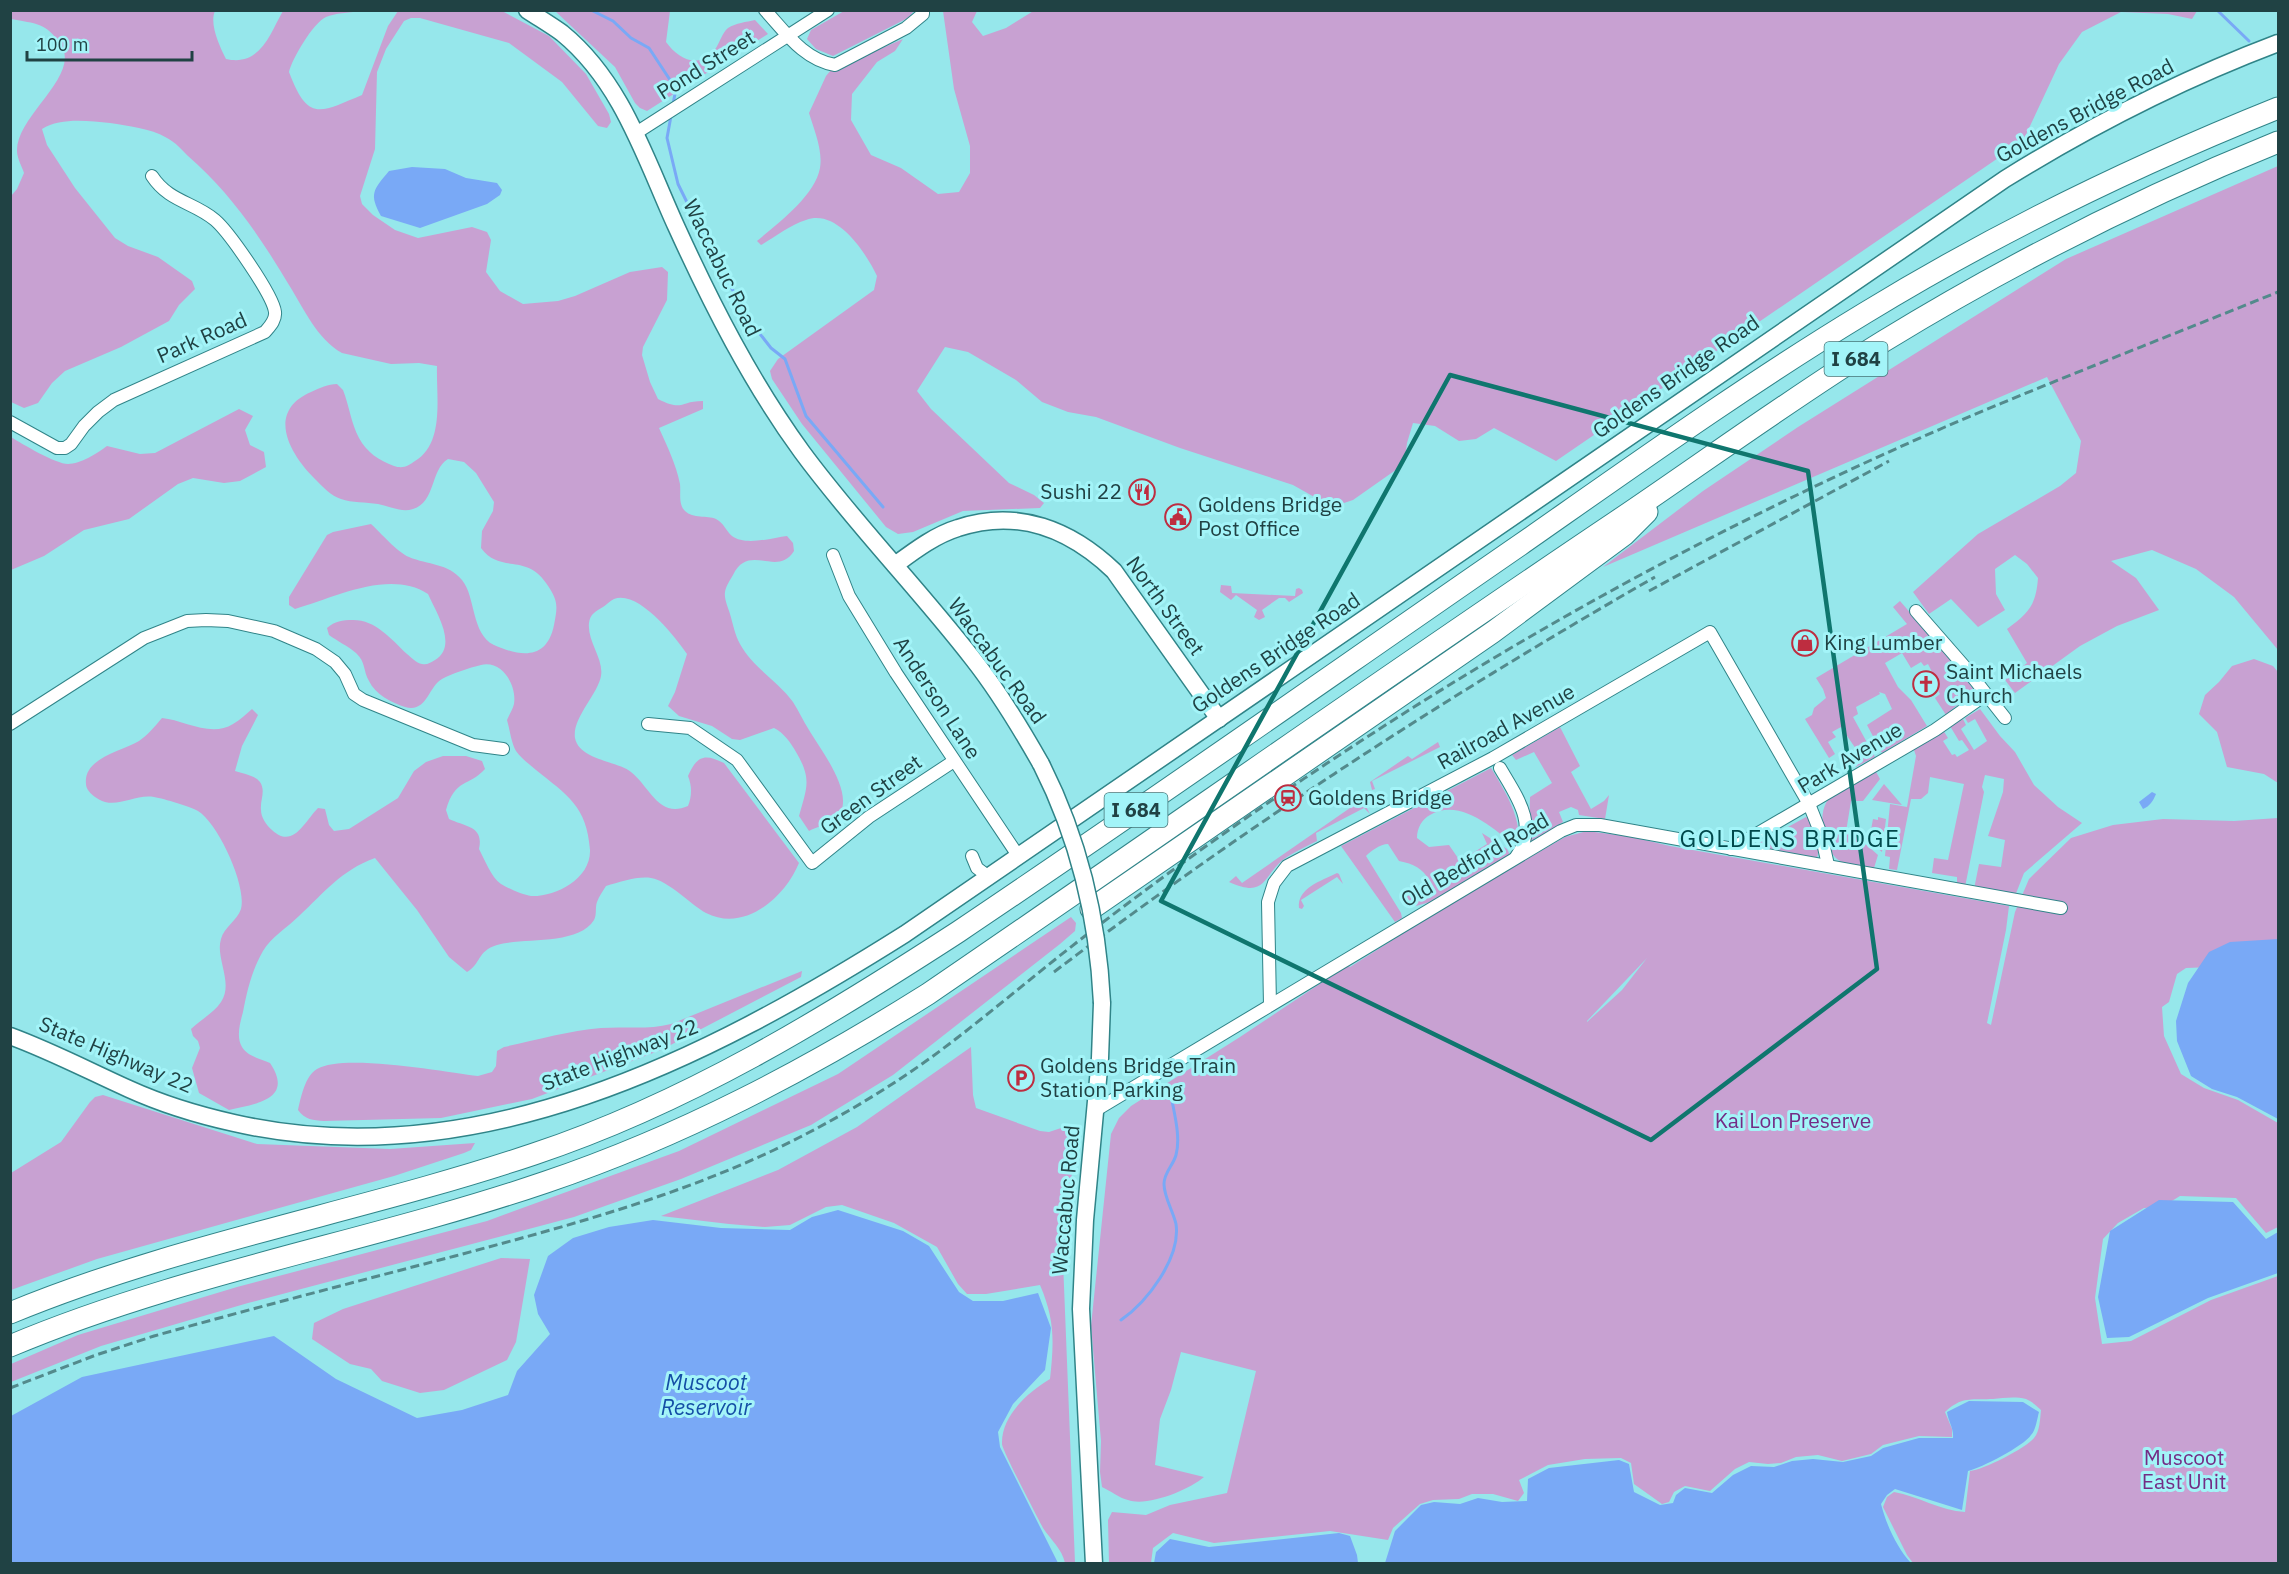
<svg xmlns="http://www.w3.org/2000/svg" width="2289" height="1574" font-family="'IBM Plex Sans',sans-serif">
  <rect width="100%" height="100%" fill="#96e7eb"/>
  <g fill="#c8a1d2" fill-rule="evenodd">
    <path d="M11 10 215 11C209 24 220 47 226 59 261 67 270 33 283 11H359C349 13 335 13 326 17 313 23 292 59 289 72 308 122 319 113 362 95L388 26 398 11H502L549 36 586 74 609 114 611 122 607 128 598 126 562 82 509 43 420 18H411L404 21 386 49 377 72 375 149 360 196 362 204 373 215 395 230 418 238 472 227 487 232 491 240 486 272 500 291 523 304 558 301 575 296 630 272 662 267 668 272 667 300 643 347 642 355 650 382 658 399C684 412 679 401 703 401V409L659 428C667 446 676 464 680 484 681 493 678 504 685 511 693 519 707 515 716 519 724 523 726 531 732 536 745 546 772 538 787 536L793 543 794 551C777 578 749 542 733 575 730 580 726 586 725 592 724 599 728 607 730 614 733 624 735 635 740 644 753 668 778 681 793 702 799 711 803 721 809 730 820 749 861 800 834 820 828 825 816 827 809 831L799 816C807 787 812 779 796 752 791 743 784 733 774 728L740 740 732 739 712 726 679 716 668 706 675 692 687 654C675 637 639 590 614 599 610 601 606 605 603 607 596 611 590 614 589 623 587 641 604 659 601 676 598 694 572 718 575 738 579 760 618 761 631 772 650 787 659 819 688 806 692 796 692 786 688 776 697 756 704 753 724 763L799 863C785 897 745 933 706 913 690 904 669 881 651 878 637 876 620 882 606 886 603 891 599 896 597 902 595 907 597 915 594 920 578 946 523 937 497 945 477 951 481 964 467 972L449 957 417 910 375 858C340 871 325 892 299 916 288 927 271 937 263 951 252 970 247 991 243 1012 240 1023 236 1037 242 1047 247 1056 261 1059 270 1063 295 1100 254 1104 229 1110L199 1093 192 1068 200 1048 198 1041 193 1036 191 1029C200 1020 214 1013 221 1002 234 983 215 958 221 939 224 927 237 921 241 909 247 886 218 823 198 811 189 806 165 799 154 797 137 794 121 806 105 802 98 800 86 792 86 784 83 758 122 751 139 741 148 735 155 726 162 718 184 720 211 738 233 724 240 720 246 714 252 709L258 715 242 746 235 771C243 774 255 775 260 782 266 791 260 800 261 810 261 817 266 825 272 830 293 850 305 821 318 808L325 809 329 825 334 831 349 829 398 798 414 771 426 762 443 756H466L482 761 485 769C469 787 455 778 446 810L449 819C466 827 484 826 479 849 485 860 491 877 501 884 507 888 523 895 531 896 555 897 591 879 590 850 587 806 567 795 536 770 529 764 521 758 516 751 511 742 510 730 507 720 509 715 513 709 514 704 517 685 502 660 481 665 469 668 453 673 442 679 428 687 427 713 405 707 392 703 375 694 369 681 363 671 366 662 356 653 348 646 337 641 329 635L327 628C335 621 342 620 353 620 376 620 391 639 407 654 411 657 416 663 422 664 427 665 430 663 435 660 458 646 437 614 428 594 389 569 334 598 295 609L289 605V597L327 535 333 532 371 524C381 533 397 552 409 557 428 565 448 563 462 580 476 597 471 634 494 645 521 657 547 660 554 625 558 605 558 600 546 583 526 553 500 574 481 548L482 531 493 511 494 502 476 473 464 462 448 459C430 470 436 502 413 509 401 513 390 506 378 504 366 502 352 503 341 499 331 496 323 487 316 480 290 455 265 412 311 392 320 388 328 384 337 384L343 390C349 405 351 423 359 438 367 453 379 460 394 466 403 469 408 466 415 461 445 443 436 397 437 366L419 363 391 364 342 353C317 339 304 309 289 285 261 238 230 192 188 156 182 150 175 142 167 138 150 128 128 126 110 123 89 121 61 117 42 129L47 145 75 188 115 238 128 246 158 257 192 281 195 289 179 305 169 321 121 347 65 371 52 383 38 403 24 408 11 402V196L17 189 24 173C22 167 17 158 17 151 16 116 81 76 61 45 46 22 36 24 11 19Z"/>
    <path d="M1035 10 2197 11 2192 19 2168 14 2121 12 2082 32 2059 64 2023 141 1556 461 1494 428 1476 439 1459 441 1435 426 1413 423 1407 443 1405 458 1400 467 1353 500 1332 507 1293 485 1180 448 1096 417 1068 412 1042 402 1016 380 968 352 945 347 917 391 931 409 1009 483 1034 495 1044 503 1040 508 963 511 913 532 898 534 886 527 802 424 772 379 770 371 778 359 874 290 877 276C866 253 837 208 806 220 790 225 775 237 761 245L757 241C777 224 815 196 820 168 823 150 814 130 809 113L826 76 831 70 903 39 895 51 877 62 852 94 851 120 871 155 901 168 938 194 959 192 970 173V146L954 89 943 11H977L972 22 983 36 1006 28Z"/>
    <path d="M555 11H670L666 42C679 60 700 70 716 48 720 42 722 33 728 28 736 23 746 22 755 20L768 34 647 111 640 108 635 103 615 67Z"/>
    <polygon points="844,11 844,10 914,11 908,18 833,56 816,49 807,39 811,30"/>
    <path d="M2278 166V650L2234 597 2196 569 2152 550 2111 561 2136 578 2159 610 2117 626 2080 646 2015 693 2005 680 2027 663 2007 629C2029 613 2036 605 2038 578L2027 564 2015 555 1995 569 1996 594 2005 610 1978 627 1951 599 1929 614 1913 592 1978 534 2060 486 2076 473 2081 441 2047 377 1603 567 1703 491 1798 427 2066 259Z"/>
    <path d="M239 409 253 416 245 430 250 445 264 452 266 467 240 481 224 483 193 478 178 484 129 519 84 530 44 556 11 570V437C22 444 56 464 68 464 80 464 98 453 107 446L140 454 155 453Z"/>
    <polygon points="1221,585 1231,586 1232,593 1295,596 1296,589 1299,588 1302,590 1303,593 1289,602 1285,598 1279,598 1262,610 1265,617 1259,620 1254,617 1257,610 1236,595 1231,600 1220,592"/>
    <polygon points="1900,601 1946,654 1974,690 1946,715 1935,698 1940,694 1928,674 1932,672 1928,664 1924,666 1921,662 1911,668 1902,653 1885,663 1898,687 1911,700 1927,726 1882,753 1867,725 1892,709 1885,694 1879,692 1880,694 1856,707 1858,714 1853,717 1875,757 1856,767 1847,754 1856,749 1841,727 1832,732 1836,737 1828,742 1835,754 1829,758 1805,719 1812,715 1814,708 1826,698 1823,689 1816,678 1907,624 1893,607"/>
    <polygon points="2254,659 2273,666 2278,672 2278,783 2264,774 2227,767 2217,732 2199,714 2205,695 2219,682 2232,666"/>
    <polygon points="1980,709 2000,736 2015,752 2034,785 2058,807 2082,823 2024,873 2015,896 1974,889 1979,864 2001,867 2005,840 1988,836 2003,792 2004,779 1985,775 1982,787 1984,792 1965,887 1957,886 1957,877 1932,873 1934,858 1948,860 1964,784 1930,777 1928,793 1921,799 1911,799 1897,870 1889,869 1890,857 1885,856 1890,804 1907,807 1916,756 1913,747 1943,730 1948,738 1943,741 1952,755 1955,754 1957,757 1969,750 1962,740 1959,741 1950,726 1963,719 1966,725 1961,729 1974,750 1987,741 1975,719 1968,723 1965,718"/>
    <polygon points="1560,727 1580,766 1571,772 1591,809 1604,801 1609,795 1605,819 1579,815 1578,810 1571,807 1559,812 1563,822 1531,842 1529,837 1530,797 1552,783 1534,752 1516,760 1512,755"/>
    <polygon points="1438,742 1440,747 1372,781 1375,789 1372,790 1370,782 1408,756 1412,759"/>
    <path d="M1491 768C1505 791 1523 819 1518 848 1495 830 1461 797 1430 815 1422 819 1417 828 1417 838L1429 847 1449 845 1460 861 1487 844 1482 833 1507 849 1510 855 1430 902 1416 906 1409 905 1405 898 1430 881C1422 868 1414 864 1399 861L1388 844C1380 844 1371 851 1366 856L1401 913 1402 918 1395 922 1341 846Z"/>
    <path d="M1875 770 1880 779 1863 801H1851L1846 832 1857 835V839L1861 840 1878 855 1874 868C1864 866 1851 866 1842 862 1824 854 1816 815 1828 800 1838 786 1860 778 1875 770Z"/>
    <polygon points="1884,784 1902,805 1872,800"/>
    <path d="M1358 791 1370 814 1364 808 1316 833 1317 841C1307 846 1296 851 1287 857 1262 873 1269 900 1229 882L1236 876 1242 883 1360 801 1356 794Z"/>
    <path d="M1806 817 1809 819C1814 832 1821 844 1817 858L1750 848Z"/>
    <polygon points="1878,817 1886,819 1882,852 1863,836 1863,834 1870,835 1873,819 1878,820"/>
    <path d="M2278 818V959L2240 966 2186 968 2177 974 2169 1002 2162 1007 2164 1036 2181 1074 2204 1088 2238 1100 2278 1123V1227L2266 1233 2236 1198 2180 1196 2162 1207 2144 1208 2118 1223 2103 1239 2095 1298 2102 1344 2131 1341 2211 1300 2278 1276V1563H1913L1907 1555 1883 1507 1887 1497 1894 1492C1918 1496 1941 1511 1965 1512L1970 1471C1983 1470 2026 1448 2034 1438 2040 1431 2040 1419 2041 1410 2037 1406 2031 1401 2026 1399 2015 1396 2003 1398 1993 1399 1971 1400 1962 1396 1945 1412L1952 1429V1437L1919 1436 1883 1445 1871 1454 1842 1461 1818 1455 1796 1457 1781 1463 1768 1464 1749 1462 1735 1469 1710 1491 1685 1486 1674 1492 1669 1502 1662 1504 1634 1484 1631 1463 1621 1458 1585 1459 1548 1465 1519 1480 1524 1493 1518 1501 1493 1494H1472L1459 1499 1433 1500 1420 1504 1393 1528 1388 1540 1330 1531 1214 1543 1173 1533 1153 1548 1151 1563H1109L1108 1520 1112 1512 1146 1515 1170 1505 1227 1493 1256 1371 1181 1352 1171 1390 1160 1419 1155 1465 1204 1477C1189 1490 1147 1507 1128 1500 1119 1498 1111 1491 1102 1487L1100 1472 1101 1441 1091 1326 1111 1134 1119 1118 1131 1106 1240 1037 1348 965 1350 967 1443 908 1565 837 1587 831 1632 837 1670 846 2009 906 2006 930 1987 1023 1991 1025 2015 912 2029 879 2071 838 2113 825 2163 819 2234 821ZM1647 958 1622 990 1587 1022V1021Z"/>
    <path d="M1337 873 1339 874 1343 884 1337 877 1301 900 1304 906 1302 909 1299 908C1297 888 1321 881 1337 873Z"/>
    <polygon points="1071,917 1076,923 1075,931 1060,944 893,1075 811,1125 681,1179 574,1217 248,1303 101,1346 11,1382 11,1364 78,1335 237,1287 487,1221 679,1151 838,1074"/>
    <path d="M802 971 801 977 661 1050 532 1099 441 1118 324 1121C313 1120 305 1120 298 1110 301 1097 305 1076 317 1069 343 1053 445 1072 478 1076L492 1072 496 1066 497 1051 504 1047C536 1040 568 1031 601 1028 625 1026 648 1030 671 1024Z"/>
    <path d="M971 1047 973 1095 976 1108 1040 1131 1049 1132 1067 1126 1073 1130 1075 1143 1063 1261 1075 1563H1065C1062 1549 1051 1540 1043 1528 1038 1518 1002 1450 1002 1444 1001 1416 1028 1392 1050 1379 1054 1342 1055 1320 1040 1285L986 1294H967L958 1284 937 1247 894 1223 842 1205 826 1207 790 1225 765 1227 729 1224 661 1216 778 1170 857 1127Z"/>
    <polygon points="103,1095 257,1144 390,1149 475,1143 471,1150 464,1153 394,1176 97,1259 11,1290 11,1173 61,1142 90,1102 95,1097"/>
    <polygon points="501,1258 530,1259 516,1342 507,1360 444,1390 420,1393 382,1381 371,1369 350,1364 312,1339 314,1323 343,1309"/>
  </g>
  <g fill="#79a9f6">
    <path d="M412 167 445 169 466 178 497 183 502 190 500 195 487 204 420 228 381 216C369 194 373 190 389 171Z"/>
    <path d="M2152 792 2156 794C2153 801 2150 806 2143 809L2139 802Z"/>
    <polygon points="2278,939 2278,1119 2237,1097 2212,1089 2191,1076 2177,1041 2176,1021 2188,983 2209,952 2230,942"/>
    <polygon points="2159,1200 2233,1202 2266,1239 2278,1232 2278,1273 2208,1298 2129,1337 2107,1338 2098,1297 2110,1231"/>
    <polygon points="838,1210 903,1231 929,1246 959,1292 973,1301 1003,1301 1038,1293 1051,1328 1045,1370 1013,1404 998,1432 1000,1447 1058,1563 11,1563 11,1416 82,1377 274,1336 336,1379 417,1418 462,1410 508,1395 517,1371 550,1334 538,1314 534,1295 548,1256 573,1238 609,1227 653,1220 721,1228 790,1230 812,1217"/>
    <path d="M1969 1401 2023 1402 2039 1412C2037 1419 2036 1430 2031 1435 2024 1446 1981 1468 1968 1471L1962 1510 1895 1489 1887 1495 1881 1504C1886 1524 1897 1548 1911 1563H1385L1395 1531 1421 1505 1434 1502 1460 1504 1478 1498 1502 1502 1527 1501 1528 1479 1549 1468 1619 1460 1629 1464 1634 1492 1660 1505 1673 1503 1676 1495 1685 1488 1712 1493 1733 1475 1751 1466 1774 1467 1792 1461 1813 1459 1843 1462 1871 1456 1883 1448 1919 1438H1953C1954 1428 1948 1421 1947 1412Z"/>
    <polygon points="1339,1533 1350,1536 1357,1555 1358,1563 1154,1563 1156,1552 1170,1539 1209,1547"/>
  </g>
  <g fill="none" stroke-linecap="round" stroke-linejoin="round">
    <g stroke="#79a9f6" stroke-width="3">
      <polyline points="569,10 577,10"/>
      <polyline points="591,10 613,21 631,38 649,48 676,89 673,104"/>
      <polyline points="2217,10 2249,41"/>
      <polyline points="671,116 667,138 678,184 705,239 749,320 771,348 785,359 806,416 883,507"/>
      <path d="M1121 1320C1147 1302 1181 1258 1176 1224 1173 1211 1164 1197 1164 1184 1164 1172 1173 1166 1176 1155 1181 1137 1174 1113 1171 1095"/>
    </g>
    <g stroke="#308488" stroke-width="14">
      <g id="minor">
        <path d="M765 10C786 33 804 60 835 65L906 28 923 14V10"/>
        <polyline points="636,133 828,10"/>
        <path d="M10 422 57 448H65L71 444 84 426 98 412 114 400 265 332C270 326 276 320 275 312 273 295 229 232 215 220 194 202 169 202 152 176"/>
        <polyline points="833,555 849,596 896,673 1019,857"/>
        <polyline points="1916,611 1964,666 2005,718"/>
        <polyline points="10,724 144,638 187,621 206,620 228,621 274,631 316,649 335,662 345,674 354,694 363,700 473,745 503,749"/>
        <polyline points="648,724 690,728 737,760 812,863 869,817 954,761"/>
        <path d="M1500 768C1517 797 1539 826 1516 857"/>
        <polyline points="1731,849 1935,730 1985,695"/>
        <polyline points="972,856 977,868 989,877"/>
        <polyline points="1270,1005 1268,902 1274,883 1287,866 1493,758 1710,632 1809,804 1821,834 1828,865"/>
        <polyline points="1096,1110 1561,831 1576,825 1600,825 2061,908"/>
      </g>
    </g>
    <g stroke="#308488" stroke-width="19">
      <g id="secondary">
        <path d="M527 10C539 18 551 25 562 33 622 82 645 158 676 226 712 305 751 382 802 452 855 524 918 588 973 659 999 692 1020 727 1041 764"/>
        <path d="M895 565C914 551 935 535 958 528 1018 508 1071 530 1114 571L1219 719"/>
        <path d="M10 1036C51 1051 89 1071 129 1089 162 1104 198 1115 234 1123 475 1178 707 1059 905 934L2005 179C2092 125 2183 79 2278 43"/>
        <polyline points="1094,1564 1081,1309 1085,1220 1100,1058 1102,1003"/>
      </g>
    </g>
    <g stroke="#308488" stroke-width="23">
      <g id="motorway">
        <polyline points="1091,909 1493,632 1624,535 1647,512"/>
        <path d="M10 1313C179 1243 362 1212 534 1154 687 1103 824 1019 958 932 1147 805 1333 674 1520 545 1633 466 1746 385 1865 313 1996 233 2136 165 2278 108"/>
        <path d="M10 1346C183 1273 370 1242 546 1182 682 1136 807 1070 928 994 1158 837 1386 676 1617 521 1706 461 1793 397 1884 341 2010 264 2142 197 2278 142"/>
      </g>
    </g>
    <use href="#minor" stroke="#fff" stroke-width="12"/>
    <use href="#secondary" stroke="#fff" stroke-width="16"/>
    <use href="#motorway" stroke="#fff" stroke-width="21"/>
    <g stroke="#538a8c" stroke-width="3" stroke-dasharray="9 4.5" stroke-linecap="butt">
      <polyline points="1649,591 1889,461"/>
      <path d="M1054 972C1245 827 1447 696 1655 577"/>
      <path d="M10 1388 96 1355 154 1336C254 1308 355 1282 455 1256 564 1227 672 1198 774 1150 828 1124 880 1094 929 1059 984 1019 1035 974 1089 933 1178 864 1270 800 1364 739 1548 619 1743 515 1945 427 2055 380 2167 337 2278 292"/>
    </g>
    <g stroke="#308488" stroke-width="19" stroke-linecap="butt">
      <path id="secondary-bridge" d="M1041 764C1079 839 1098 918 1102 1003"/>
    </g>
    <use href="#secondary-bridge" stroke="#fff" stroke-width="16"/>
  </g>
  <path fill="none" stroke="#0f766e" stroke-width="4.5" stroke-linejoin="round" d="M1450 375 1808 471 1877 969 1651 1140 1161 901Z"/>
  <defs>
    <g id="restaurant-ring" transform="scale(1.35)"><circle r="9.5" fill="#a3f4f8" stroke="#be2d40" stroke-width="1.5"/><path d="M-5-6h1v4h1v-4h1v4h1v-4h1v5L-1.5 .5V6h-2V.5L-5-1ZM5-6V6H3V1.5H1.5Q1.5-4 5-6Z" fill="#be2d40"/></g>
    <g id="civic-ring" transform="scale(1.35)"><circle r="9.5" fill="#a3f4f8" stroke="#be2d40" stroke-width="1.5"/><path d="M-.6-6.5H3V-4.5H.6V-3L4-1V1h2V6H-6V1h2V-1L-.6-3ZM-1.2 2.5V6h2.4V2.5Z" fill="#be2d40"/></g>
    <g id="shop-ring" transform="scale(1.35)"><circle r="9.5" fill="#a3f4f8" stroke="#be2d40" stroke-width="1.5"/><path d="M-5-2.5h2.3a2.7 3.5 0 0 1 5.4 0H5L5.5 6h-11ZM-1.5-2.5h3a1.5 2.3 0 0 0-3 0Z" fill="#be2d40"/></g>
    <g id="church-ring" transform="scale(1.35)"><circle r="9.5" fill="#a3f4f8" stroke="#be2d40" stroke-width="1.5"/><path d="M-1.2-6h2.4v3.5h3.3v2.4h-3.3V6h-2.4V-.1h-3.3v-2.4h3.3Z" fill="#be2d40"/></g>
    <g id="station-ring" transform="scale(1.35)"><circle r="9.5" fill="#a3f4f8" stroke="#be2d40" stroke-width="1.5"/><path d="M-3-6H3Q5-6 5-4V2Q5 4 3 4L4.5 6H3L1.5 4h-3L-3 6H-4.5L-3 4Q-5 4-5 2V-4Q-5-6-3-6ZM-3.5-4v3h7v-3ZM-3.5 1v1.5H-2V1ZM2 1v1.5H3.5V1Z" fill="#be2d40"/></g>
    <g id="parking-ring" transform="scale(1.35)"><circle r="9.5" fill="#a3f4f8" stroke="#be2d40" stroke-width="1.5"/><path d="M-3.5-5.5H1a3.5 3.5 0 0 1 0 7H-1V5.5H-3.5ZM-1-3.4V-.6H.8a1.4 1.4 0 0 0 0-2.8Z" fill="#be2d40"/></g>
  </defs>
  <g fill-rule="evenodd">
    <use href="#restaurant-ring" x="1142" y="492"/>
    <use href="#civic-ring" x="1178" y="517"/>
    <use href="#shop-ring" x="1805" y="643"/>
    <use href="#church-ring" x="1926" y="684"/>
    <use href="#station-ring" x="1288" y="798"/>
    <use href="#parking-ring" x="1021" y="1078"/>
  </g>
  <g text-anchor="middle" stroke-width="6" stroke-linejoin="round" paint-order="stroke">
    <g fill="#a3f4f8" stroke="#47777a" stroke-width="1.5">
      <rect x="1824.5" y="342" width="63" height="34" rx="4.5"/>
      <rect x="1104.5" y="793" width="63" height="34" rx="4.5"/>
    </g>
    <g font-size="20" font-weight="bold" fill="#204244">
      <text x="1856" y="366">I 684</text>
      <text x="1136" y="817">I 684</text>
    </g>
    <g font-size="21" fill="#204244" stroke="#a3f4f8">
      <text transform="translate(706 65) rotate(-32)" y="7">Pond Street</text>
      <text transform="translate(2085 111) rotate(-28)" y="7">Goldens Bridge Road</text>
      <text transform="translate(722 268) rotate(64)" y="7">Waccabuc Road</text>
      <text transform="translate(202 338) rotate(-24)" y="7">Park Road</text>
      <text transform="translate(1676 377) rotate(-35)" y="7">Goldens Bridge Road</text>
      <text transform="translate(1165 606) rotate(54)" y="7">North Street</text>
      <text transform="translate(1276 653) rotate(-34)" y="7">Goldens Bridge Road</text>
      <text transform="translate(997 661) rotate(54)" y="7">Waccabuc Road</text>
      <text transform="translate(937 698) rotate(57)" y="7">Anderson Lane</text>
      <text transform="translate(1506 727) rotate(-29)" y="7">Railroad Avenue</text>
      <text transform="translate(1850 758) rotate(-31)" y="7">Park Avenue</text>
      <text transform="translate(871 795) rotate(-36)" y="7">Green Street</text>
      <text transform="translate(1475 860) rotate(-30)" y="7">Old Bedford Road</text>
      <text transform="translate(116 1055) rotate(23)" y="7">State Highway 22</text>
      <text transform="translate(620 1055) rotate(-21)" y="7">State Highway 22</text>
      <text transform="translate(1066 1200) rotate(-85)" y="7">Waccabuc Road</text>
    </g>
    <g font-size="21" fill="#204244" stroke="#a3f4f8" text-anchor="start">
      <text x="1122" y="499" text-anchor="end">Sushi 22</text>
      <text x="1198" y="512">Goldens Bridge<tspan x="1198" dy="24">Post Office</tspan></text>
      <text x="1824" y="650">King Lumber</text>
      <text x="1946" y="679">Saint Michaels<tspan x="1946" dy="24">Church</tspan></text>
      <text x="1308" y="805">Goldens Bridge</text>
      <text x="1040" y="1073">Goldens Bridge Train<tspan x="1040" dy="24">Station Parking</tspan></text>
    </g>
    <g font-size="21" fill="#742c85" stroke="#a3f4f8">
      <text x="1793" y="1128">Kai Lon Preserve</text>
      <text x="2184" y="1465">Muscoot<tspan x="2184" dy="24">East Unit</tspan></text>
    </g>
    <g font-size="22" font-style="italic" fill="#144ea6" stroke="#a3f4f8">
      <text x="706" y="1390">Muscoot<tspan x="706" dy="25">Reservoir</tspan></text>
    </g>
    <g font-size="24" letter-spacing="1.5" fill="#00484b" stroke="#a3f4f8">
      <text x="1790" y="847">GOLDENS BRIDGE</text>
    </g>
  </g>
  <rect width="2289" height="1574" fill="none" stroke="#204244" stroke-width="24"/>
  <path d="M27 51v9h165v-9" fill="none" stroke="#204244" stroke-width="3"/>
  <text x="36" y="51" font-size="18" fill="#204244" stroke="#a3f4f8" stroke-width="4.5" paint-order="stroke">100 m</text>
</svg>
